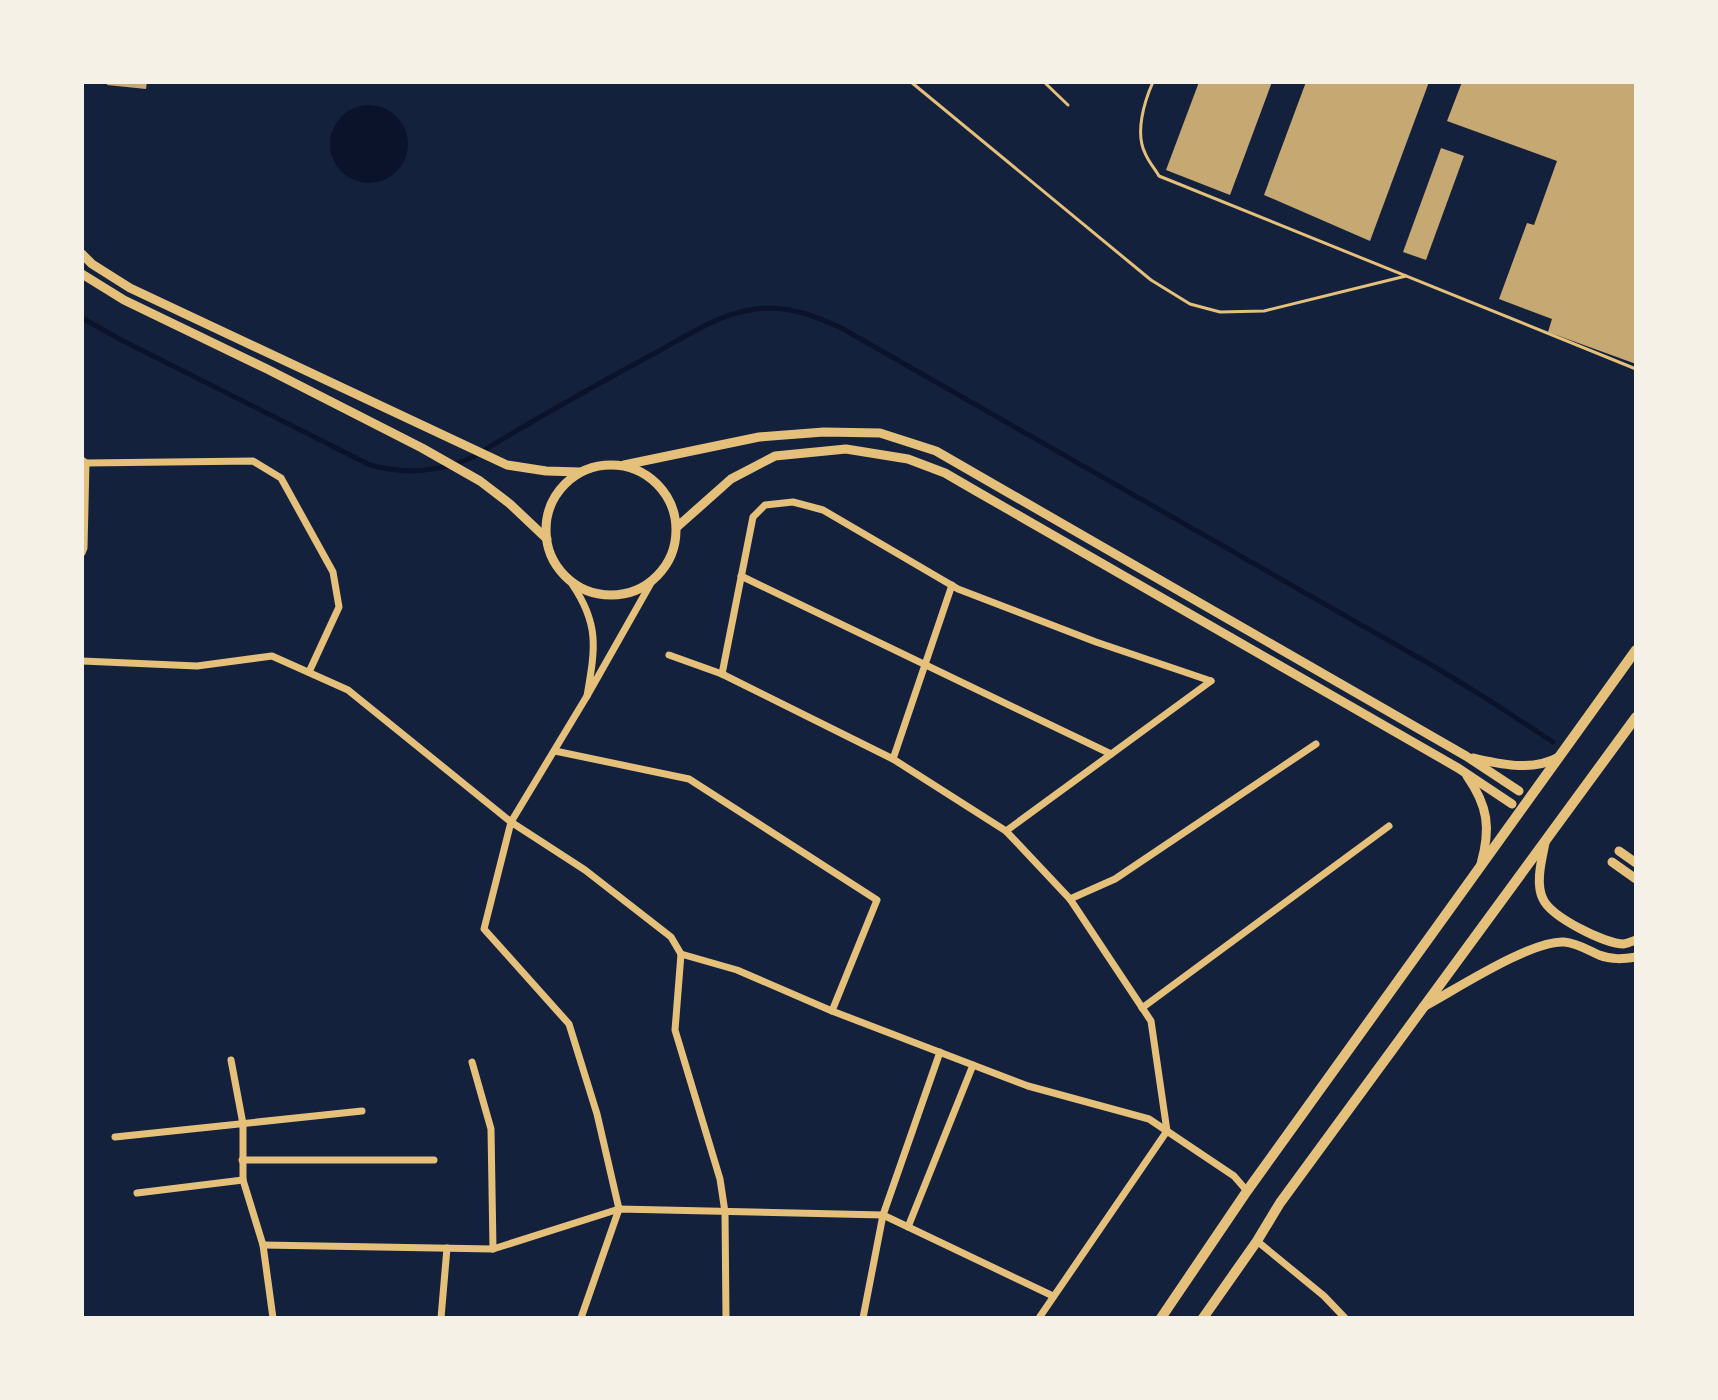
<svg xmlns="http://www.w3.org/2000/svg" width="1718" height="1400" font-family="'Roboto Condensed',sans-serif">
  <rect width="100%" height="100%" fill="#14213d"/>
  <circle fill="#0b132b" cx="369" cy="144" r="39"/>
  <g fill="none" stroke-linecap="round" stroke-linejoin="round">
    <path stroke="#0b132b" stroke-width="5" d="M82 318 125 342 370 465C407 475 439 472 473 457 533 420 594 386 655 353 687 336 720 313 756 309 788 305 817 316 845 330L1435 667 1492 702 1553 742"/>
  </g>
  <g fill="#c6a872">
    <polygon points="108,82 147,82 146,89 107,85"/>
    <polygon points="1199,82 1272,82 1230,195 1166,170"/>
    <polygon points="1306,82 1429,82 1370,241 1264,195"/>
    <polygon points="1462,82 1636,82 1636,364 1548,332 1552,319 1499,299 1527,223 1534,225 1557,161 1447,121"/>
    <polygon points="1441,148 1464,156 1426,260 1403,252"/>
  </g>
  <g fill="none" stroke-linecap="round" stroke-linejoin="round">
    <polyline stroke="#e5c07b" stroke-width="3" points="1044,82 1068,105"/>
    <g stroke="#e5c07b" stroke-width="3">
      <polyline points="911,82 1151,280 1190,304 1220,312 1264,311 1406,276"/>
      <path d="M1153 82C1144 102 1135 133 1145 153 1148 161 1155 169 1159 176L1636 369"/>
    </g>
    <g stroke="#e5c07b" stroke-width="7">
      <polyline points="82,460 86,463 84,548 82,553"/>
      <polyline points="86,463 253,461 281,478 333,572 339,607 309,672"/>
      <polyline points="741,576 1111,754"/>
      <path d="M572 584C600 625 595 649 587 696L651 583"/>
      <polyline points="669,655 722,674 893,759 1006,831 1070,899 1151,1021 1167,1131 1039,1318"/>
      <polyline points="82,661 197,666 272,656 348,690 511,822 585,870 671,937 681,954 737,970 832,1011 1028,1086 1149,1119 1234,1176 1247,1191"/>
      <polyline points="722,674 753,517 765,505 793,502 823,510 958,589 1096,642 1211,681"/>
      <polyline points="555,751 689,779 877,900 832,1011"/>
      <polyline points="893,759 952,585"/>
      <polyline points="1006,831 1211,681"/>
      <polyline points="1070,899 1115,879 1316,744"/>
      <polyline points="681,954 675,1030 720,1179 725,1212 726,1318"/>
      <polyline points="1142,1008 1389,826"/>
      <polyline points="231,1060 243,1124 243,1180 263,1245 273,1318"/>
      <polyline points="472,1062 491,1129 493,1249"/>
      <polyline points="115,1137 362,1111"/>
      <polyline points="242,1160 434,1160"/>
      <polyline points="137,1193 243,1180"/>
      <polyline points="908,1227 973,1065"/>
      <polyline points="1257,1241 1324,1296 1345,1318"/>
      <polyline points="263,1245 493,1249 619,1209 883,1215 1053,1296"/>
      <polyline points="441,1318 447,1248"/>
      <polyline points="581,1318 619,1209 597,1114 569,1024 484,929 511,822 587,696"/>
      <polyline points="863,1318 883,1215 940,1052"/>
    </g>
    <g stroke="#e5c07b" stroke-width="9">
      <polyline points="82,254 92,264 130,288 507,465 546,471 580,472"/>
      <polyline points="82,274 124,300 267,369 422,448 480,481 510,504 547,539"/>
      <circle cx="611" cy="530" r="65"/>
      <polyline points="624,465 759,437 824,432 880,433 936,451 1466,756 1519,791"/>
      <polyline points="677,527 731,479 775,456 846,449 908,459 945,473 976,491 1458,768 1512,804"/>
      <path d="M1473 758C1501 764 1532 772 1559 757"/>
      <path d="M1467 776C1488 806 1491 828 1481 864"/>
      <path d="M1545 843C1542 859 1535 883 1543 899 1551 917 1605 944 1624 944 1628 943 1633 941 1636 940"/>
      <polyline points="1619,851 1636,863"/>
      <polyline points="1612,862 1636,879"/>
      <path d="M1423 1007C1455 990 1531 940 1564 942 1577 943 1588 950 1599 955 1612 960 1623 959 1636 957"/>
    </g>
    <g stroke="#e5c07b" stroke-width="10">
      <polyline points="1161,1318 1247,1191 1636,650"/>
      <polyline points="1203,1318 1257,1241 1280,1203 1636,717"/>
    </g>
  </g>
  <rect width="1718" height="1400" fill="none" stroke="#f6f1e7" stroke-width="168"/>
</svg>
